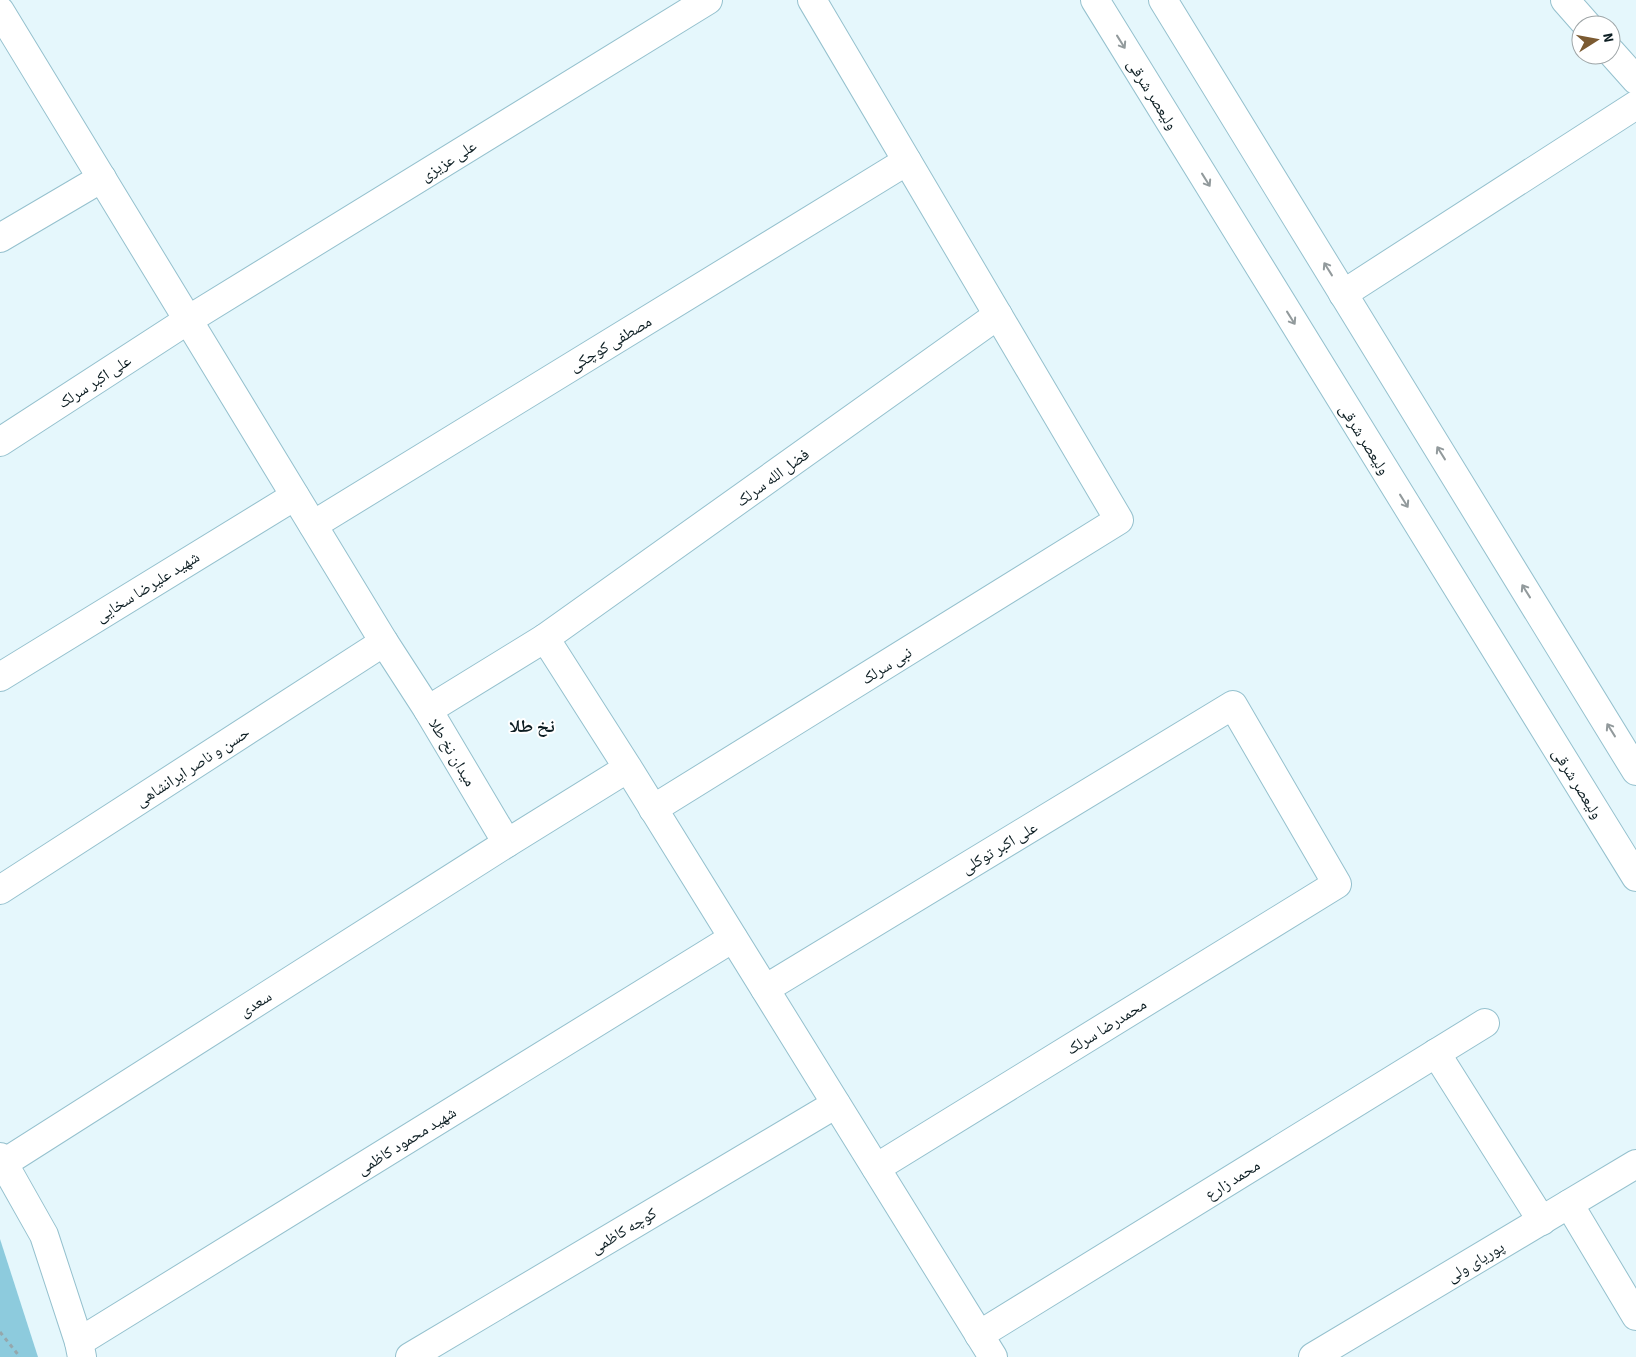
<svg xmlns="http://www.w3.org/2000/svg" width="1636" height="1357" font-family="'Source Sans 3','Noto Naskh Arabic',sans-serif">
  <rect width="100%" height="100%" fill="#e5f7fc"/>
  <polygon fill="#8dcbdd" points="0,1239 38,1357 0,1357"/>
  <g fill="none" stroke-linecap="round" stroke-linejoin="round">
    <g stroke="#95c1ce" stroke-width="30">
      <g id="minor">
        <polyline points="1565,0 1587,25"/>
        <polyline points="1611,52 1636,80"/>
        <polyline points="0,238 102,178"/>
        <polyline points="1343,294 1636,105"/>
        <polyline points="0,442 188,320 708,0"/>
        <polyline points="313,525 907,161"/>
        <polyline points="545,638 998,315"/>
        <polyline points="0,677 295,496"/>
        <polyline points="653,809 1119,520 812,0"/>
        <polyline points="0,890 384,642"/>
        <polyline points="765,989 1233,705 1337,884 876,1168"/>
        <polyline points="1436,1053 1542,1221"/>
        <polyline points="4,1163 507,843"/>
        <polyline points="1569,1204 1636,1316"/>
        <polyline points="979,1335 1485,1023"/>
        <polyline points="79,1342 733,938"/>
        <polyline points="410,1357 836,1104"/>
        <polyline points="1313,1357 1636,1164"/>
      </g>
    </g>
    <g stroke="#95c1ce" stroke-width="30">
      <g id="tertiary">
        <polyline points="1095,0 1636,877"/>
        <polyline points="1163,0 1636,771"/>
        <polyline points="0,11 384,642 428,710"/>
        <polyline points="628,768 507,843 428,710 545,638 628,768 993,1357"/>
        <polyline points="0,1157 44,1235 79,1342 82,1357"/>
      </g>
    </g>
    <polyline stroke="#95a7ac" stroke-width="3" stroke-dasharray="4 4" stroke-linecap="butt" points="0,1332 20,1357"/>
    <use href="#minor" stroke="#fff" stroke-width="28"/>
    <use href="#tertiary" stroke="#fff" stroke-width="28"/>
  </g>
  <defs><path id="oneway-shaft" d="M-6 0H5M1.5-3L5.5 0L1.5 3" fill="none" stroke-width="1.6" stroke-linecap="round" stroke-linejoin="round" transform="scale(1.25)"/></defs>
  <g stroke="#929a9c">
    <use href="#oneway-shaft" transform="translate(1121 42) rotate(58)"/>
    <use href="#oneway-shaft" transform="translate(1206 180) rotate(58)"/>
    <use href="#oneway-shaft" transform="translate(1328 269) rotate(-122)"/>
    <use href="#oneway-shaft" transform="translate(1291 318) rotate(58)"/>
    <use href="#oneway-shaft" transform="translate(1441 453) rotate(-122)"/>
    <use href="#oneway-shaft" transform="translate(1404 501) rotate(58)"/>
    <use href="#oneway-shaft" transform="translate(1526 591) rotate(-122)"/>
    <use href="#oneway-shaft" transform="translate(1611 730) rotate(-122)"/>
  </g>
  <g text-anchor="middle" stroke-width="4" stroke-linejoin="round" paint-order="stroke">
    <g font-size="16" fill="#0d1e23" stroke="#fff">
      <text transform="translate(1153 94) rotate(58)" y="6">ولیعصر شرقی</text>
      <text transform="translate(448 160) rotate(-32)" y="6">علی عزیزی</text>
      <text transform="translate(610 343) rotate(-31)" y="6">مصطفی کوچکی</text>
      <text transform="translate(94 381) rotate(-33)" y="6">علی اکبر سرلک</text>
      <text transform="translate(1365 439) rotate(58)" y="6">ولیعصر شرقی</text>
      <text transform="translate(772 477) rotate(-36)" y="6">فضل الله سرلک</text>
      <text transform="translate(147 586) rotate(-32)" y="6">شهید علیرضا سخایی</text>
      <text transform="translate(886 665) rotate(-32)" y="6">نبی سرلک</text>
      <text transform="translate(453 752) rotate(59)" y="6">میدان نخ طلا</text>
      <text transform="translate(192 766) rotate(-33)" y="6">حسن و ناصر ایرانشاهی</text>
      <text transform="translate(1578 783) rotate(58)" y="6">ولیعصر شرقی</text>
      <text transform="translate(999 847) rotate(-31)" y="6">علی اکبر توکلی</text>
      <text transform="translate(255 1003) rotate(-32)" y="6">سعدی</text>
      <text transform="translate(1106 1026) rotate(-32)" y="6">محمدرضا سرلک</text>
      <text transform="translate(406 1140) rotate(-32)" y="6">شهید محمود کاظمی</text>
      <text transform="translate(1232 1179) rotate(-32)" y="6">محمد زارع</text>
      <text transform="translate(623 1230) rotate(-31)" y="6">کوچه کاظمی</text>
      <text transform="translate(1475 1261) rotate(-31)" y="6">پوریای ولی</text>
    </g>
    <g font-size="18" font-weight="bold" fill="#0d1e23" stroke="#fff">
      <text x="532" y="732">نخ طلا</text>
    </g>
  </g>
  <g transform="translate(1596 40) rotate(79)"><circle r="24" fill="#ffffff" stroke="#9ea5a7"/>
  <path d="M0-4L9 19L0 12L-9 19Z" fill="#7b5a31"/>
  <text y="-8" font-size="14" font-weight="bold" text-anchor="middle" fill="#0d1e23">N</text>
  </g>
</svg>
